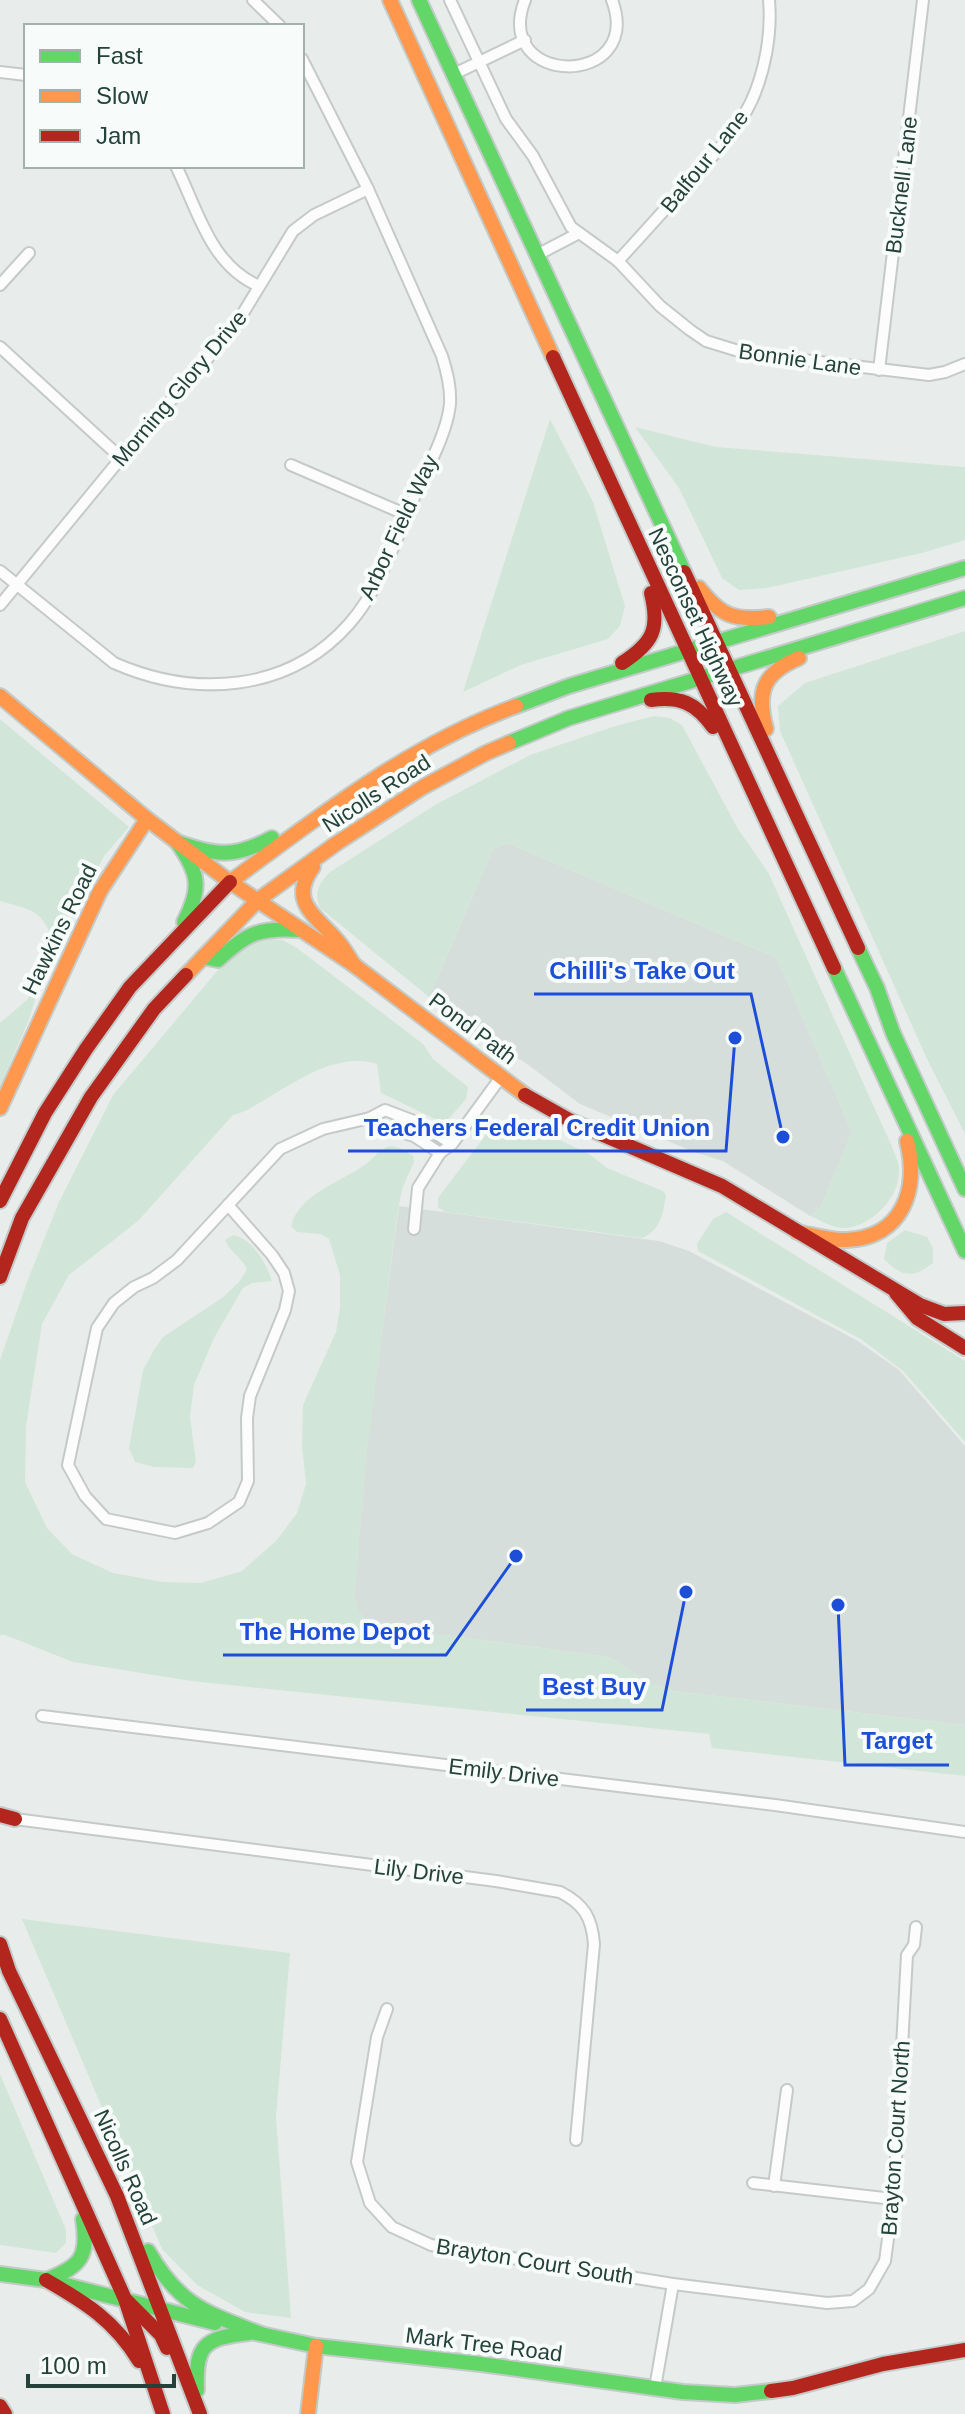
<svg xmlns="http://www.w3.org/2000/svg" width="965" height="2414" font-family="Arial,sans-serif">
  <rect width="100%" height="100%" fill="#e8edeb"/>
  <g fill="#d6dedb">
    <polygon points="508,843 777,958 852,1132 821,1207 810,1216 723,1161 694,1152 580,1104 523,1061 498,1050 429,997 493,849"/>
    <polygon points="399,1206 659,1241 689,1251 858,1341 899,1370 965,1446 965,1725 673,1691 652,1684 609,1657 379,1626 366,1622 357,1610 354,1596 367,1445"/>
  </g>
  <g fill="#d1e6d8">
    <polygon points="550,419 593,502 625,606 620,626 608,639 521,665 463,692"/>
    <polygon points="635,427 716,447 965,467 965,540 922,553 767,588 739,590 722,578 679,488"/>
    <polygon points="965,631 965,1134 927,1059 780,731 778,706 805,683"/>
    <path d="M654 716 670 718 682 725 738 829 768 872 893 1149C895 1155 898 1161 899 1167 902 1195 873 1226 846 1228 834 1229 820 1220 810 1216L821 1207 852 1132 777 958 508 843 493 849 429 997 320 908C314 892 318 884 330 872L435 805 530 755 615 726Z"/>
    <path d="M0 719 129 827 104 856 57 949C42 911 39 912 0 901Z"/>
    <path d="M255 938 283 940 297 948 423 1044 433 1059 468 1087 466 1099 446 1122 439 1121 381 1093 377 1064C337 1052 299 1080 266 1099 254 1106 247 1112 233 1115L138 1221 69 1275 42 1324 26 1426 25 1482 47 1528 72 1554 113 1573 163 1582 201 1583 242 1571 277 1540 297 1513 306 1484 302 1445 303 1405 336 1332 340 1308V1275L329 1239 320 1234 297 1232 291 1226C299 1194 341 1182 366 1164 372 1160 378 1151 385 1148 395 1143 405 1151 413 1156L414 1162 402 1189 398 1210 367 1449 354 1596C358 1613 363 1620 379 1626L609 1657 652 1684 673 1691 965 1725V1776L712 1748 709 1734 191 1681 73 1662 5 1635H0V1360L27 1282 59 1202 113 1095 234 951Z"/>
    <polygon points="42,975 29,1020 0,1086 0,1023 27,1000"/>
    <path d="M513 1123H524L589 1154 607 1168 663 1191 666 1195C663 1214 661 1230 642 1238L445 1212 438 1207V1198L491 1128Z"/>
    <polygon points="726,1212 965,1361 965,1442 903,1371 862,1340 698,1251 697,1244 713,1219"/>
    <path d="M905 1230 927 1237 933 1248V1263C912 1279 902 1277 884 1259L887 1243Z"/>
    <path d="M233 1235C252 1238 267 1264 272 1281L252 1283 243 1288 214 1338 194 1385 190 1417 196 1462 193 1468 154 1467 135 1462 129 1448 143 1370 154 1350 163 1337 222 1298 239 1282 247 1269C241 1257 230 1252 225 1240Z"/>
    <polygon points="22,1919 290,1953 276,2117 291,2318 245,2312 197,2285 162,2249"/>
    <polygon points="0,2074 66,2230 66,2243 56,2253 0,2245"/>
  </g>
  <g fill="none" stroke-linecap="round" stroke-linejoin="round">
    <g stroke="#c5cac8" stroke-width="14">
      <g id="street">
        <polyline points="253,0 280,26"/>
        <polyline points="450,0 506,119 533,156 571,227 618,261 660,306 690,330 706,341 745,353 929,375 945,372 965,364"/>
        <path d="M525 0C491 88 645 89 612 0"/>
        <polyline points="0,72 26,75"/>
        <polyline points="454,74 525,40"/>
        <path d="M176 166C198 210 210 265 259 286"/>
        <polyline points="537,255 579,233"/>
        <path d="M618 261C643 234 667 207 692 179 713 156 737 131 751 102 765 72 772 33 769 0"/>
        <polyline points="0,285 29,253"/>
        <polyline points="0,347 121,458"/>
        <polyline points="879,370 923,0"/>
        <polyline points="291,465 407,515"/>
        <path d="M0 571 114 663C194 698 288 693 349 624 378 592 396 540 413 500 425 472 447 435 450 404 451 387 447 372 442 356L368 189 302 59"/>
        <polyline points="0,605 121,458 234,328 293,231 314,215 368,189"/>
        <polyline points="440,1153 414,1136 383,1126 370,1118 385,1110 419,1123 452,1144"/>
        <polygon points="228,1205 272,1255 284,1273 289,1291 285,1310 250,1396 247,1418 248,1481 239,1502 208,1523 175,1533 106,1519 85,1496 68,1465 97,1328 114,1303 134,1287 153,1278 177,1260"/>
        <polyline points="228,1205 280,1149 323,1129 370,1118"/>
        <polyline points="414,1229 418,1188 440,1153 452,1144 501,1077"/>
        <polyline points="42,1716 775,1805 965,1832"/>
        <path d="M15 1819 496 1881 560 1892C584 1904 592 1918 594 1944L576 2140"/>
        <polyline points="387,2009 377,2037 357,2162 370,2203 392,2227 431,2245 673,2284 827,2303 853,2301 869,2289 885,2261 894,2194 907,1955 914,1945 916,1927"/>
        <polyline points="753,2183 893,2199"/>
        <polyline points="774,2186 787,2090"/>
        <polyline points="655,2388 673,2284"/>
      </g>
    </g>
    <g stroke="#c3cbc8" stroke-width="18">
      <g id="fast">
        <polyline points="419,0 684,572"/>
        <polyline points="516,706 569,686 965,568"/>
        <polyline points="509,743 569,718 965,598"/>
        <path d="M177 842C216 856 234 858 272 838"/>
        <path d="M177 842C199 873 202 888 184 922"/>
        <polyline points="858,948 877,988 893,1033 965,1189"/>
        <path d="M203 957 218 960C247 933 260 927 300 930"/>
        <polyline points="834,968 965,1251"/>
        <path d="M148 2251C180 2306 205 2312 261 2334"/>
        <polyline points="0,2274 46,2280 215,2323"/>
        <path d="M46 2280C81 2266 89 2257 83 2219"/>
        <polyline points="251,2332 316,2346 481,2364 683,2392 735,2395 771,2391"/>
        <path d="M197 2390C195 2344 205 2338 249 2333"/>
      </g>
    </g>
    <g stroke="#c3cbc8" stroke-width="18">
      <g id="slow">
        <polyline points="390,0 553,357"/>
        <path d="M699 588C721 616 734 621 769 617"/>
        <polyline points="0,696 147,819 230,882 354,965 525,1095"/>
        <path d="M766 729C756 692 763 673 799 658"/>
        <path d="M313 867C289 900 313 914 335 938 343 946 348 956 354 965"/>
        <path d="M230 882C320 815 410 745 516 706"/>
        <polyline points="186,975 258,900 337,843 423,787 486,753 509,743"/>
        <polyline points="0,1108 100,891 147,819"/>
        <path d="M797 1232C813 1235 830 1241 846 1240 903 1238 919 1189 907 1141"/>
        <polyline points="308,2414 316,2346"/>
      </g>
    </g>
    <g stroke="#c3cbc8" stroke-width="18">
      <g id="jam">
        <polyline points="553,357 834,968"/>
        <polyline points="684,572 858,948"/>
        <path d="M622 663C653 643 660 629 651 593"/>
        <path d="M651 700C680 696 696 703 713 727"/>
        <polyline points="525,1095 571,1121 722,1186 920,1305 944,1314 965,1313"/>
        <polyline points="0,1201 45,1113 86,1049 130,987 230,882"/>
        <polyline points="0,1277 22,1218 91,1097 154,1009 186,975"/>
        <polyline points="896,1293 917,1318 965,1348"/>
        <polyline points="0,1815 15,1819"/>
        <polyline points="0,1944 9,1971 117,2196 200,2414"/>
        <polyline points="0,2019 125,2299 163,2414"/>
        <path d="M46 2280C86 2303 115 2321 139 2361"/>
        <polyline points="127,2301 161,2335 167,2348"/>
        <polyline points="771,2391 793,2388 883,2364 965,2350"/>
        <polyline points="0,2406 5,2414"/>
      </g>
    </g>
    <use href="#street" stroke="#fcfcfc" stroke-width="10"/>
    <use href="#fast" stroke="#63d668" stroke-width="14"/>
    <use href="#slow" stroke="#ff974d" stroke-width="14"/>
    <use href="#jam" stroke="#b3261e" stroke-width="14"/>
  </g>
  <g text-anchor="middle" stroke-width="8" stroke-linejoin="round" paint-order="stroke">
    <g font-size="22" fill="#24423a" stroke="#f7fbf9">
      <text transform="translate(704 161) rotate(-51)" y="8">Balfour Lane</text>
      <text transform="translate(901 185) rotate(-83)" y="8">Bucknell Lane</text>
      <text transform="translate(800 359) rotate(8)" y="8">Bonnie Lane</text>
      <text transform="translate(179 388) rotate(-50)" y="8">Morning Glory Drive</text>
      <text transform="translate(398 527) rotate(-65)" y="8">Arbor Field Way</text>
      <text transform="translate(696 617) rotate(65)" y="8">Nesconset Highway</text>
      <text transform="translate(376 793) rotate(-33)" y="8">Nicolls Road</text>
      <text transform="translate(59 929) rotate(-64)" y="8">Hawkins Road</text>
      <text transform="translate(473 1028) rotate(37)" y="8">Pond Path</text>
      <text transform="translate(504 1772) rotate(7)" y="8">Emily Drive</text>
      <text transform="translate(419 1871) rotate(7)" y="8">Lily Drive</text>
      <text transform="translate(895 2138) rotate(-86)" y="8">Brayton Court North</text>
      <text transform="translate(126 2167) rotate(66)" y="8">Nicolls Road</text>
      <text transform="translate(535 2261) rotate(9)" y="8">Brayton Court South</text>
      <text transform="translate(484 2344) rotate(7)" y="8">Mark Tree Road</text>
    </g>
  </g>
  <path fill="none" stroke="#1d4ed8" stroke-width="3" d="M783 1137L751 994H534M735 1038L726 1151H348M516 1556L446 1655H223M686 1592L662 1710H526M838 1605L845 1765H949"/>
  <g fill="#1d4ed8" stroke="#f7fbf9" stroke-width="3">
    <circle cx="783" cy="1137" r="8"/>
    <circle cx="735" cy="1038" r="8"/>
    <circle cx="516" cy="1556" r="8"/>
    <circle cx="686" cy="1592" r="8"/>
    <circle cx="838" cy="1605" r="8"/>
  </g>
  <g font-size="24" text-anchor="middle" font-weight="bold" fill="#1d4ed8" stroke="#f7fbf9" stroke-width="8" stroke-linejoin="round" paint-order="stroke">
    <text x="642" y="979">Chilli's Take Out</text>
    <text x="537" y="1136">Teachers Federal Credit Union</text>
    <text x="335" y="1640">The Home Depot</text>
    <text x="594" y="1695">Best Buy</text>
    <text x="897" y="1749">Target</text>
  </g>
  <rect x="24" y="24" width="280" height="144" fill="#f7fbf9" stroke="#a3b1ad" stroke-width="2"/>
  <rect x="40" y="50" width="40" height="12" fill="#63d668" stroke="#a3b1ad" stroke-width="2"/>
  <text x="96" y="64" font-size="24" fill="#24423a">Fast</text>
  <rect x="40" y="90" width="40" height="12" fill="#ff974d" stroke="#a3b1ad" stroke-width="2"/>
  <text x="96" y="104" font-size="24" fill="#24423a">Slow</text>
  <rect x="40" y="130" width="40" height="12" fill="#b3261e" stroke="#a3b1ad" stroke-width="2"/>
  <text x="96" y="144" font-size="24" fill="#24423a">Jam</text>
  <path d="M28 2374v12h146v-12" fill="none" stroke="#24423a" stroke-width="4"/>
  <text x="40" y="2374" font-size="24" fill="#24423a" stroke="#f7fbf9" stroke-width="6" paint-order="stroke">100 m</text>
</svg>
